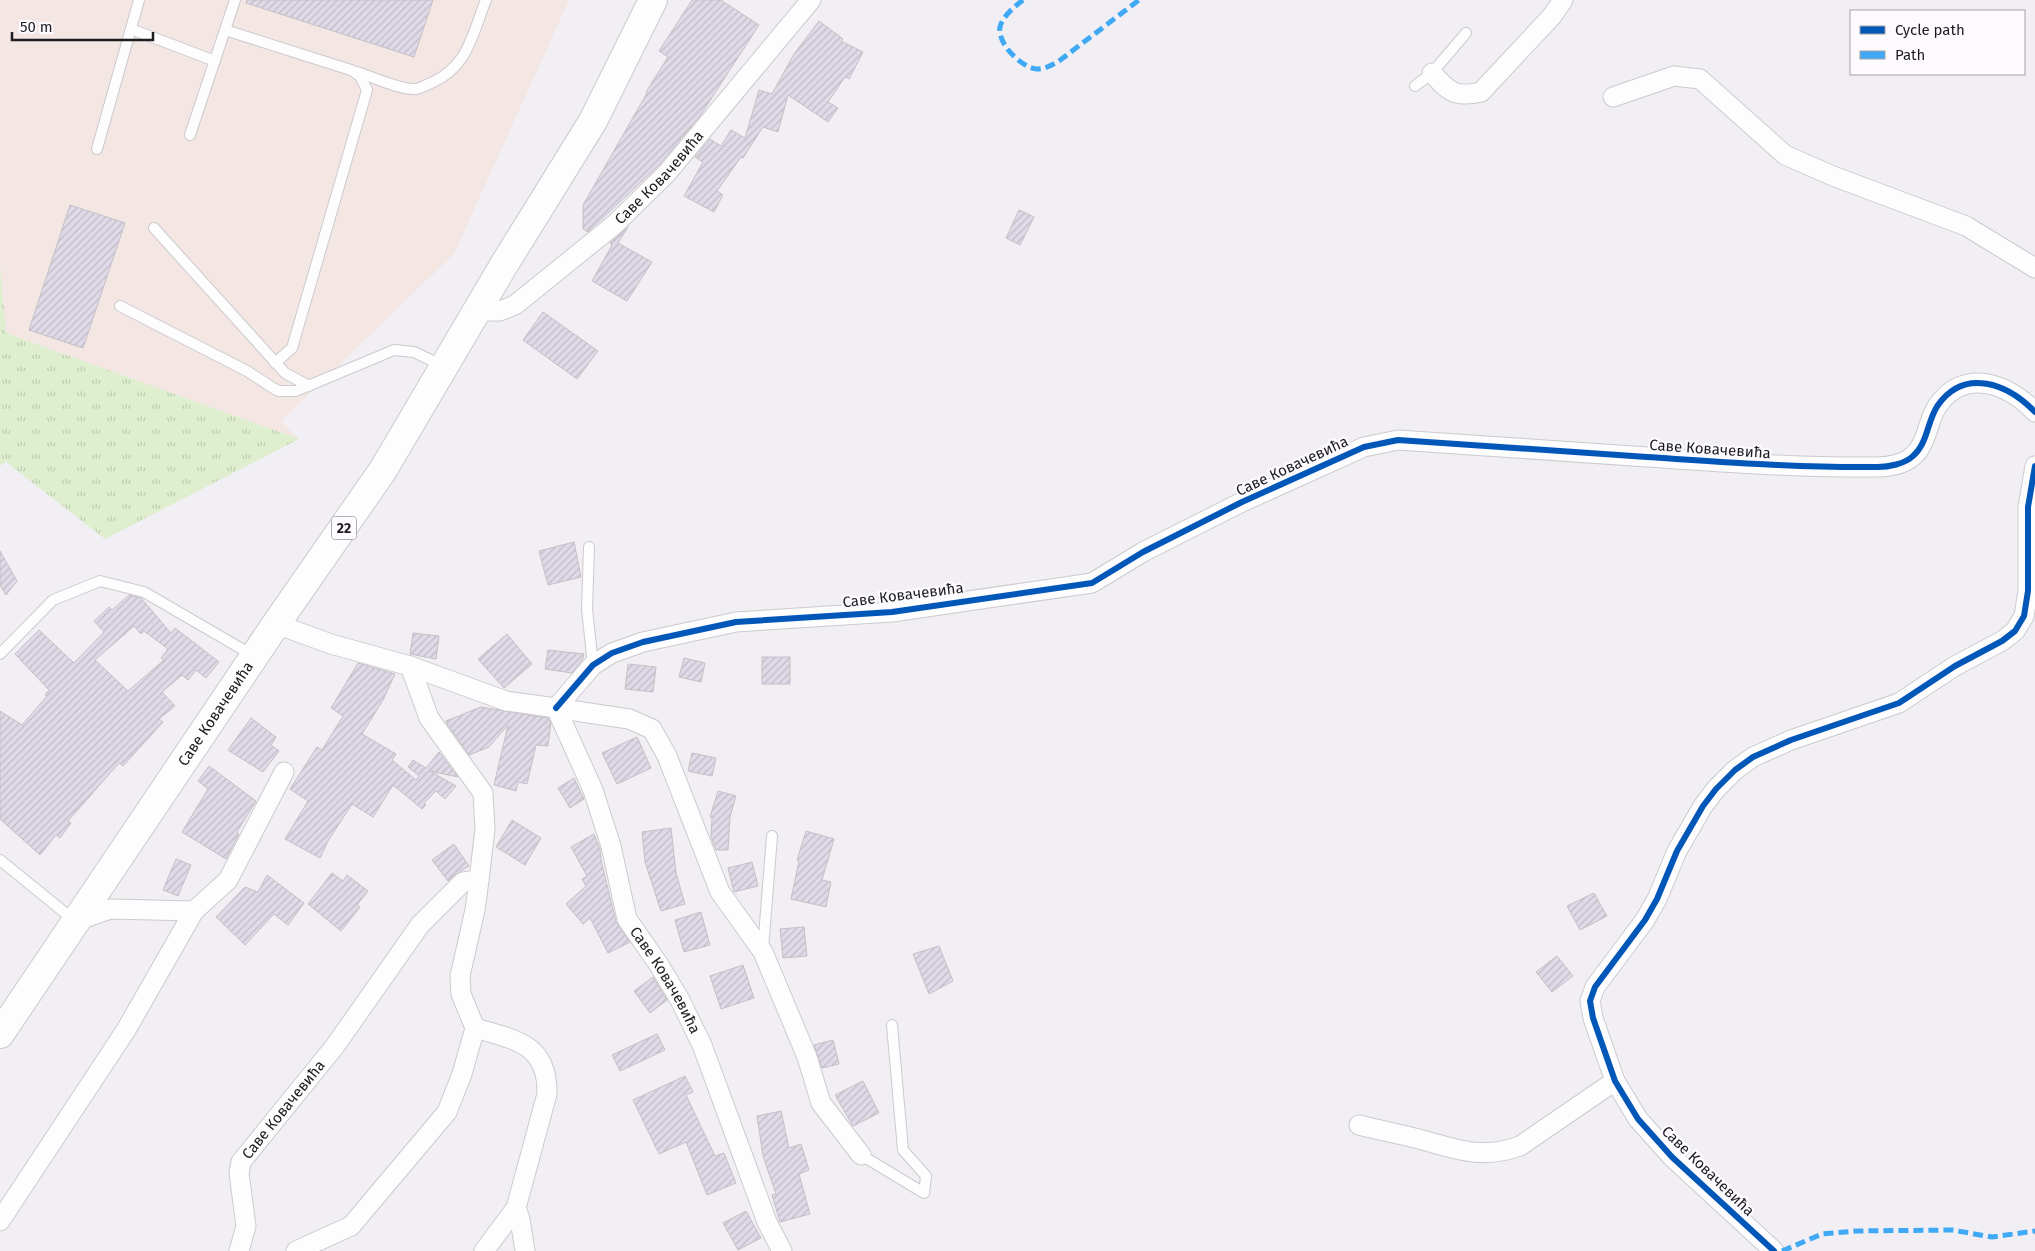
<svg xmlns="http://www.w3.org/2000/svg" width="2035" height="1251" font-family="'Fira Sans',sans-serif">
  <defs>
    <pattern id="grass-tufts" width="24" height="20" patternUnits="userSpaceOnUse" patternTransform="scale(1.25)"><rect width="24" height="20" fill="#deeece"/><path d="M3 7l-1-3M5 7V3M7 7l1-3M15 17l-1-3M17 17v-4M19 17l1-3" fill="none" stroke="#beccb0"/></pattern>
    <pattern id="building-hatch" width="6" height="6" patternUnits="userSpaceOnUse" patternTransform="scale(1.25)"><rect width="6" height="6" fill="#e0d9e7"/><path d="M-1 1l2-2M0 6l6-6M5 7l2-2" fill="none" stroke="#c0bac6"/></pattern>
  </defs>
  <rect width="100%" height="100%" fill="#f1eff4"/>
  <polygon fill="#f4e6e3" points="0,0 569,0 454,254 281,421 299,439 6,333 0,265"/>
  <polygon fill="url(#grass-tufts)" points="0,265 6,333 299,439 105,539 6,462 0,466"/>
  <g fill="url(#building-hatch)" stroke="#c3c1c5" fill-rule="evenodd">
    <polygon points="247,0 433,0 414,57 246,3"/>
    <polygon points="692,0 721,0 759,25 700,116 659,165 588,232 583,229 583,205 647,93 646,92 668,57 659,51"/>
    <polygon points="819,21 843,39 841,41 863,52 849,79 845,77 828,102 838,108 828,122 788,95 778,132 763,127 743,158 741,157 717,191 723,195 714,212 684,196 703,162 695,157 710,139 721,146 731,130 745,138 759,90 772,94 794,54"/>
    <polygon points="70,205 125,223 83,348 29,330"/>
    <polygon points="1019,210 1034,217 1020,245 1006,238"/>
    <polygon points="628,227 618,243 652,262 627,301 592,281 612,245 610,243"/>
    <polygon points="543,312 598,351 577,379 523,340"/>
    <polygon points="574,542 581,577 548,585 539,551"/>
    <polygon points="0,551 17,581 6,595 0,585"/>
    <path d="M129 595 141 598 171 633 175 628 219 662 206 678 196 670 188 680 182 675 162 692 175 706 159 719 163 722 123 766 119 763 68 821 71 823 60 838 56 835 40 855 0 819V711L22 725 47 696 45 695 49 690 15 654 39 630 74 663 104 632 94 621 109 607 112 610ZM134 626 141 634 144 631 168 649 161 658 164 660 128 691 95 660Z"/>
    <polygon points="413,633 439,636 436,659 410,654"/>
    <polygon points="507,634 532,664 504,688 478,659"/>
    <polygon points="548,650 584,654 583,659 572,673 545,669"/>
    <rect x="762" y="657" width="28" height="27"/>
    <polygon points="684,658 705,663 701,682 679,677"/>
    <polygon points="358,663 395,674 383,700 362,734 396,754 392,760 416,780 419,776 408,767 413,760 426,768 439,752 458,777 430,771 456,786 445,799 436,791 424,803 426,805 422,809 393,785 373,817 352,804 328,841 320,858 285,839 308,801 290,789 317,747 322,750 343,716 331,708"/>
    <polygon points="628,664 656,667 653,692 625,689"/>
    <polygon points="481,707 548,718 551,723 548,746 536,745 527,784 518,782 516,791 494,785 508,725 489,747 469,755 448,725 446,721"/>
    <polygon points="251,718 276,737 271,745 279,751 263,772 228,750"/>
    <polygon points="637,737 651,768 617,784 602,753"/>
    <polygon points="692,753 716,758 712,776 688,771"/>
    <polygon points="209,766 256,801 237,832 239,834 226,859 182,832 208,789 198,781"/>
    <polygon points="574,778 584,799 570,808 558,788"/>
    <polygon points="718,791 736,796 730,817 728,850 716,850 711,837 712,817 710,817"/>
    <polygon points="512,820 541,838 525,865 496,847"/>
    <polygon points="671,828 676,873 685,904 661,911 645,862 642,832"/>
    <polygon points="806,831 834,839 822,880 831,882 826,907 791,899 799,861 797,860"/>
    <polygon points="594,834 600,849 601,860 616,922 630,942 608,953 590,918 583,924 566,904 586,886 582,879 587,876 571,847"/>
    <polygon points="454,844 469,866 456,874 448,881 432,860"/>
    <polygon points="176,859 191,865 178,896 163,890"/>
    <polygon points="752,862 758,886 734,892 728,868"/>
    <polygon points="332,873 343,881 347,875 368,891 357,905 360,907 341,931 308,904"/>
    <polygon points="267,875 304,903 288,925 274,914 245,945 216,917 245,887 258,892"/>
    <polygon points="1594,893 1607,916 1580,930 1567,906"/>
    <polygon points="701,912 710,945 684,952 675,920"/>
    <polygon points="804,927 807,956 783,958 780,929"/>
    <polygon points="939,946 953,981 929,994 913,954"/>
    <polygon points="1557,956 1573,976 1552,992 1536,972"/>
    <polygon points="743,965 754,998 721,1009 710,976"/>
    <polygon points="653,977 667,1000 650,1013 634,991"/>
    <polygon points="657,1034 665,1050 620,1071 612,1055"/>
    <polygon points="833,1040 839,1064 822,1068 814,1045"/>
    <polygon points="685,1076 693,1092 686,1095 715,1156 724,1153 736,1183 707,1195 686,1142 659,1154 633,1100"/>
    <polygon points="863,1081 879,1113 853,1126 835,1095"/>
    <polygon points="781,1111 789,1148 801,1144 809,1170 799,1174 810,1214 780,1222 772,1195 776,1194 763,1156 757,1116"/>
    <polygon points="746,1211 761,1238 738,1250 723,1223"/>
  </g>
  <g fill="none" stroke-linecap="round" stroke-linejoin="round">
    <g stroke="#cccace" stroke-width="12">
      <g id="service">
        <polyline points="131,29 215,61"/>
        <polyline points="225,30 351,70 360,76 367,90 292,348 275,363"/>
        <path d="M357 72C373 77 400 90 416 89 421 88 426 85 431 83 468 67 472 35 486 0"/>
        <polyline points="1415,86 1432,73 1466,33"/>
        <polyline points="190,135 235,0"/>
        <polyline points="97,149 139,0"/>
        <polyline points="154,228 285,373 309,386"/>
        <polyline points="120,306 247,371 273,388 279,391 296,391 394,350 414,352 443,366"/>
        <polyline points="589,547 587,609 593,665"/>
        <polyline points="0,654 53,600 100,581 144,592 254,656"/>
        <polyline points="0,860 75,921"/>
        <polyline points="763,949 772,836"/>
        <polyline points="861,1155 924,1193 926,1176 903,1150 892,1025"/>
      </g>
    </g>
    <g stroke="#cccace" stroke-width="21">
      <g id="minor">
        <path d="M1432 73C1449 92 1455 98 1481 92L1552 16 1563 0"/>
        <polyline points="1613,97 1674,76 1700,79 1785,155 1833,176 1966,226 2035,268"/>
        <path id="s1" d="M477 311H500L515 305 614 225 667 173 811 0"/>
        <path id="s2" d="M276 624 331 644 410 666 506 701 556 708 593 790 611 846 627 919 659 965 680 1000 702 1045 767 1222 782 1251"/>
        <path d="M556 708 593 665 612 653 643 642 736 622 892 612 1092 583 1143 552 1242 502 1364 447 1398 440C1481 446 1564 451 1647 457 1724 462 1801 468 1878 467 1888 467 1905 464 1913 456 1928 443 1927 421 1938 405 1965 367 2008 384 2035 412"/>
        <polyline points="556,708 629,719 652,729 667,756 720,892 763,952 807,1057 821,1103 861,1155"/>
        <polyline points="76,921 110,909 194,911"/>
        <path d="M475 1028C516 1040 548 1044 547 1094L516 1208 484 1251"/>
        <path d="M1359 1125C1379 1130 1399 1134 1419 1139 1456 1149 1482 1160 1520 1146L1615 1081"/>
        <polyline points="516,1208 520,1219 525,1251"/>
        <polyline points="0,1221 126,1030 194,911 228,880 284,772"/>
        <path id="s3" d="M239 1251 246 1226 239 1173 241 1162 335 1046 420 925 463 882 479 880"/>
        <polyline points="296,1251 351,1226 447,1112 462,1074 475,1028 461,994 460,976 475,910 479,880 485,829 483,793 429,718 410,666"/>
        <polyline points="1774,1251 1672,1157 1638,1119 1615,1081 1593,1018 1590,1001 1595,987 1645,920 1657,899 1677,851 1703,806 1716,789 1735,770 1753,757 1791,740 1899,703 1955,666 2002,641 2015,631 2024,616 2028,591 2028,507 2035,466"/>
      </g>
    </g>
    <g stroke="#cccace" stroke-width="30">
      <g id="primary">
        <path id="s4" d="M0 1034 276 624 383 470 502 268 593 121 653 0"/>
      </g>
    </g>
    <use href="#service" stroke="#fdfdfd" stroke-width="10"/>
    <use href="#minor" stroke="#fdfdfd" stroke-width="19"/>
    <use href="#primary" stroke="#fdfdfd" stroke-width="28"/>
    <g stroke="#3fa9f5" stroke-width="5" stroke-dasharray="10 5" stroke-linecap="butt">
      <path d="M1023 0C1015 6 1002 17 1000 27 997 44 1022 68 1037 69 1045 69 1052 65 1059 61L1139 0"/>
      <polyline points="1782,1251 1822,1234 1856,1231 1952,1230 1992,1237 2035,1231"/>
    </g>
    <g stroke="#fdfbff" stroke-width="9">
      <g id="cycleway">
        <path d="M556 708 593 665 612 653 643 642 736 622 892 612 1092 583 1143 552 1242 502 1364 447 1398 440C1481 446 1564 451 1647 457 1724 462 1801 468 1878 467 1888 467 1905 464 1913 456 1928 443 1927 421 1938 405 1965 367 2008 384 2035 412"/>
        <polyline points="1774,1251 1672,1157 1638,1119 1615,1081 1593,1018 1590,1001 1595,987 1645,920 1657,899 1677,851 1703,806 1716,789 1735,770 1753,757 1791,740 1899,703 1955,666 2002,641 2015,631 2024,616 2028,591 2028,507 2035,466"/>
      </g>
    </g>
    <use href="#cycleway" stroke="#0057b8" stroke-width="6"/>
  </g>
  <g text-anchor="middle" stroke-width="4.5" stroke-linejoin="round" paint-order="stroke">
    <rect fill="#fdfbff" stroke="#615f62" stroke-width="1" x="331.5" y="516.5" width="25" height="23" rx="4"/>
    <g font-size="14" font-weight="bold" fill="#1e1c1f">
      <text x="344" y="533">22</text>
    </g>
    <g font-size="15" fill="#1e1c1f" stroke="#fdfbff">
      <text dy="5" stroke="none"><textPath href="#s1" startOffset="232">Саве Ковачевића</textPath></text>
      <text transform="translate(1710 449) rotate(4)" y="5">Саве Ковачевића</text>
      <text transform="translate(1292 466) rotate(-25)" y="5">Саве Ковачевића</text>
      <text transform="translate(903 595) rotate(-7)" y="5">Саве Ковачевића</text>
      <text dy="5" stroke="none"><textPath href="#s4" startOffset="386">Саве Ковачевића</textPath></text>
      <text dy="5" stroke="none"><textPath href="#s2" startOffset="589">Саве Ковачевића</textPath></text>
      <text dy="5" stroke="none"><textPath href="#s3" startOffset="158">Саве Ковачевића</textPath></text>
      <text transform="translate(1708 1171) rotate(44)" y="5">Саве Ковачевића</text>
    </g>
  </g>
  <rect x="1850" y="10" width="175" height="65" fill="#fdfbff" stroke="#a4a2a5"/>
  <rect x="1860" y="26" width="25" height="8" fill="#0057b8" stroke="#a4a2a5"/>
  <text x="1895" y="35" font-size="15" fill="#1e1c1f">Cycle path</text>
  <rect x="1860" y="51" width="25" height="8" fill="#3fa9f5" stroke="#a4a2a5"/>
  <text x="1895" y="60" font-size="15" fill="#1e1c1f">Path</text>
  <path d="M12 32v8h141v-8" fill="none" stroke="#1e1c1f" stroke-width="2.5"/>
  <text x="20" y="32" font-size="15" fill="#1e1c1f" stroke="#fdfbff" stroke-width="4" paint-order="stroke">50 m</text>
</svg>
